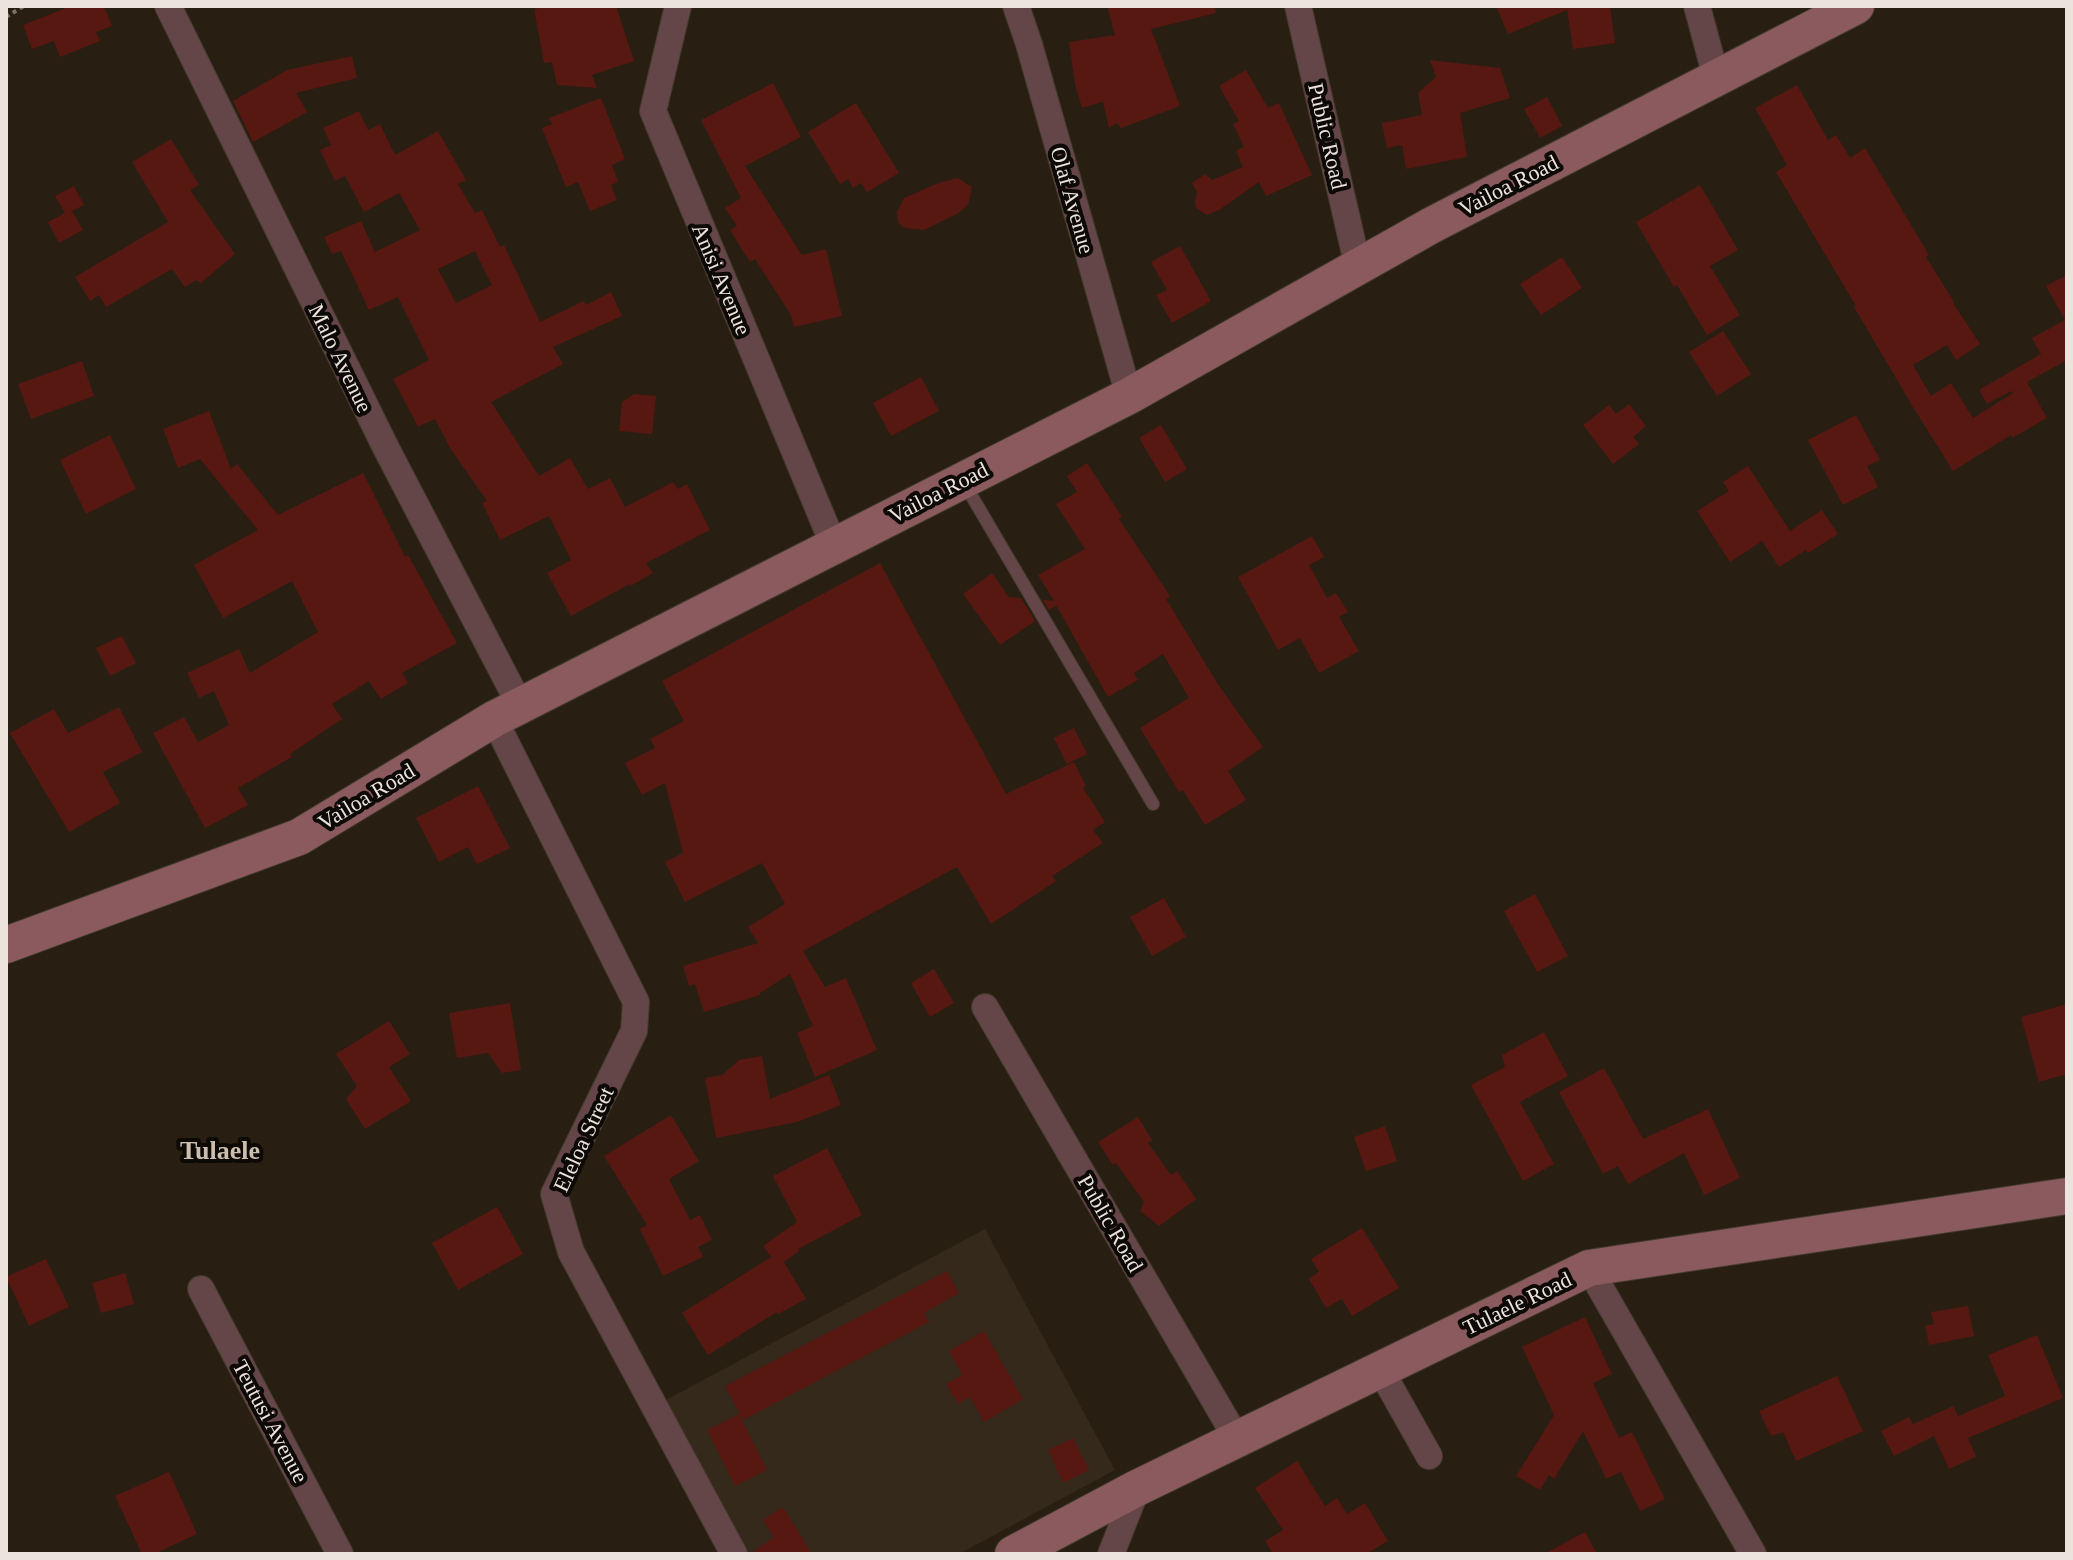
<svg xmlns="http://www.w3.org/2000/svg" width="2073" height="1560" font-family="Georgia,serif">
  <rect width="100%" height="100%" fill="#281e12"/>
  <polygon fill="#34291a" points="985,1229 1115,1470 959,1554 747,1554 664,1401"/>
  <g fill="#571812" fill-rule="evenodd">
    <polygon points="71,6 104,6 112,26 96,32 100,41 60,57 54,41 32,49 23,25"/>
    <polygon points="550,6 616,6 634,61 592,75 597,88 557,85 552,62 544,63 534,9"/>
    <polygon points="1107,6 1215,6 1216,13 1151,29 1180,106 1121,128 1117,123 1109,128 1103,102 1082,108 1075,84 1069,42 1115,35"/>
    <polygon points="1496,6 1610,6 1615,43 1573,49 1567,10 1508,34"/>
    <polygon points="352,56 357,78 296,93 307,112 253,142 233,101 287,70"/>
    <polygon points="1430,60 1500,68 1510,98 1460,113 1467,157 1406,169 1402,145 1387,148 1382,123 1422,115 1418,93 1436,77"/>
    <polygon points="1246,70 1268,108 1279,103 1312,175 1266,196 1259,182 1219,210 1207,215 1196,208 1195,202 1197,192 1192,183 1205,174 1212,180 1243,167 1236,151 1244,147 1233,124 1239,121 1219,86"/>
    <polygon points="773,83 801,137 745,166 802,255 826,249 842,316 794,327 791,315 755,259 750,262 730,230 737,226 725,208 741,198 701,120"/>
    <polygon points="1797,85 1828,140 1836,135 1850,158 1865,148 1929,255 1926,257 1954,302 1953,303 1980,344 1956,360 1947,345 1913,365 1931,396 1951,383 1973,418 2013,393 2011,391 1987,404 1979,390 2041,354 2032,338 2065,320 2046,286 2067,275 2067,360 2027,382 2047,418 2012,438 2011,435 1953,471 1913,407 1854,307 1856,306 1776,172 1787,165 1755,108"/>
    <polygon points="1547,97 1562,126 1540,138 1524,109"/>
    <polygon points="601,98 625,159 612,165 618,182 611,185 617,200 590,211 578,182 566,187 542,128 552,124 549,118"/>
    <polygon points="856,103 899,173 867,192 861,183 853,188 848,179 840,184 808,132"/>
    <path d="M359 111 368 130 380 124 395 155 438 131 466 180 458 184 475 213 482 210 500 247 504 245 540 322 584 301 586 305 611 292 622 316 553 347 563 364 491 402 539 476 570 458 588 489 610 478 625 507 673 482 678 489 687 484 710 530 646 563 653 573 631 586 630 584 571 616 547 573 571 560 549 516 500 540 482 503 487 501 450 448 435 419 418 427 393 379 429 360 398 297 369 310 341 251 332 254 324 237 361 221 375 252 420 230 399 193 364 212 345 176 335 181 320 150 331 145 323 128ZM475 251 492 285 456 303 438 269Z"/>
    <polygon points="171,139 199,185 190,190 235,254 201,283 196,280 185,287 172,269 106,307 99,295 90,301 75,277 168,222 132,162"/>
    <polygon points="958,178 972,187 968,205 957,214 924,230 905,228 898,222 897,212 904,198 938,183"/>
    <polygon points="1700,185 1738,250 1710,266 1740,315 1707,335 1677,285 1674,287 1636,222"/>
    <polygon points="74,186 84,205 72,211 83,230 59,243 48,222 65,213 55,196"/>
    <polygon points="1180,246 1211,301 1172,323 1156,295 1167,290 1151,262"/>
    <polygon points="1562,257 1582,288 1541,315 1520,284"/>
    <polygon points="1723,331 1751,374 1717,396 1689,352"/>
    <polygon points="82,361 94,396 31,419 18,384"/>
    <polygon points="921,377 939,411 891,436 873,403"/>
    <polygon points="634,394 656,396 652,434 619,431 622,402"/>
    <polygon points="1629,404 1646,426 1633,437 1639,444 1613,464 1583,425 1609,405 1616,414"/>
    <polygon points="209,411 231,469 237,464 278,515 363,473 405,557 408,555 457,643 402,673 408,683 381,699 369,681 332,704 342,719 290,754 292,757 238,788 248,805 205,828 153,733 184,717 198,742 229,725 214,691 199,698 187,673 239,649 250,673 318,632 292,581 223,618 194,565 258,530 200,459 178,468 163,429"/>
    <polygon points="1856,415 1880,460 1867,466 1878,487 1843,505 1808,440"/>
    <polygon points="1161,425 1187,469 1165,482 1139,438"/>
    <polygon points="110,435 136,489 86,514 60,460"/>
    <polygon points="1087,463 1122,517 1119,519 1170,596 1166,599 1219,686 1263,747 1228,771 1246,800 1205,825 1183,790 1179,792 1140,728 1189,698 1163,654 1134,673 1138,680 1108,697 1056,605 1049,610 1043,600 1054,601 1038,575 1085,549 1056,504 1077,492 1067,476"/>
    <polygon points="1748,466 1790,531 1822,510 1838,534 1808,553 1806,550 1779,567 1762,541 1730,562 1697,511 1729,491 1723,482"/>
    <polygon points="1312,536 1324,557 1309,565 1327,598 1336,593 1348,612 1339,617 1359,651 1319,673 1300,638 1278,650 1238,577"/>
    <polygon points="880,563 1006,794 1074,762 1086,786 1083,788 1105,822 1093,830 1103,843 1052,876 1056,881 991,924 957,867 803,951 825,987 846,978 877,1050 815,1077 797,1033 813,1026 790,974 760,993 760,995 704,1012 695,984 689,986 683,966 758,943 748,927 785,904 762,863 685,902 665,862 683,853 665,783 642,795 625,763 655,748 650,739 684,721 662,681"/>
    <polygon points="992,573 1009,597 1021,598 1035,621 1000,645 963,594"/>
    <polygon points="122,636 136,663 110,676 96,648"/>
    <polygon points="119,707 142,752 103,772 120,803 69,832 10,733 54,709 68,733"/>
    <polygon points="1074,728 1087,754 1067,764 1054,738"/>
    <polygon points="478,786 510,848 477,864 468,847 439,862 416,818"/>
    <polygon points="1535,894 1568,956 1537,972 1504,911"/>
    <polygon points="1164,898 1186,937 1152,956 1130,917"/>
    <polygon points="934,969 954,1003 930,1017 911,983"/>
    <polygon points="510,1003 521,1070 502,1073 488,1053 457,1058 449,1013"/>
    <polygon points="2067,1004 2067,1074 2039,1082 2021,1017"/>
    <polygon points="389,1021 410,1054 389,1067 411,1101 365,1129 346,1099 357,1086 336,1054"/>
    <polygon points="1544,1032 1568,1076 1520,1102 1554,1164 1523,1181 1471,1085 1505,1067 1502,1055"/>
    <polygon points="762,1056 770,1099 829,1075 841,1105 797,1122 716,1138 705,1078 722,1075 739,1060"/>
    <polygon points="1604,1068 1643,1139 1708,1109 1740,1178 1704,1195 1684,1153 1628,1184 1618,1166 1603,1174 1559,1092"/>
    <polygon points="671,1115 699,1161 669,1179 690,1220 700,1215 712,1240 698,1247 703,1257 663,1276 640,1229 647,1225 604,1156"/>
    <polygon points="1138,1117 1152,1140 1148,1143 1171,1175 1177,1171 1196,1199 1159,1226 1140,1211 1144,1202 1116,1163 1113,1165 1098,1142"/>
    <polygon points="1385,1126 1397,1161 1366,1171 1354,1137"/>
    <polygon points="827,1148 862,1215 798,1249 799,1251 784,1262 806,1299 778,1314 777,1312 708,1355 682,1313 771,1257 763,1246 797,1222 773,1176"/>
    <polygon points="497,1207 523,1254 458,1290 432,1243"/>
    <polygon points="1362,1228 1399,1288 1352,1316 1342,1299 1326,1308 1309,1279 1319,1272 1311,1259"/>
    <polygon points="46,1259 69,1307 29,1326 6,1277"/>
    <polygon points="947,1271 959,1293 924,1313 929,1322 743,1420 725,1386"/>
    <polygon points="125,1273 134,1304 101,1313 92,1283"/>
    <polygon points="1968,1306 1974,1336 1929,1345 1925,1326 1934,1324 1931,1312"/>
    <polygon points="1585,1317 1612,1374 1593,1383 1619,1438 1632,1432 1665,1499 1640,1511 1621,1472 1606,1479 1583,1431 1554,1479 1549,1475 1540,1490 1516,1476 1554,1415 1522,1347"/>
    <polygon points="984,1331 1023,1399 984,1422 970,1397 958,1404 946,1384 962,1375 949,1351"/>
    <polygon points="2037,1335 2063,1398 1968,1438 1976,1457 1949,1469 1934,1436 1894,1456 1881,1431 1909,1417 1913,1424 1953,1406 1958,1416 2005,1396 1988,1355"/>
    <polygon points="1837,1376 1863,1431 1796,1461 1783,1432 1771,1436 1759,1411"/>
    <polygon points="739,1414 767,1470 735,1486 707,1430"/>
    <polygon points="1073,1438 1089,1470 1063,1483 1048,1450"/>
    <polygon points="1297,1461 1325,1506 1337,1498 1347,1514 1365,1503 1388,1541 1366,1554 1273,1554 1265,1541 1283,1530 1255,1488"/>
    <polygon points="169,1472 197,1534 154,1554 142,1554 115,1496"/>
    <polygon points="783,1507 812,1554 750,1554 774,1537 763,1520"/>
    <polygon points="1585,1532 1597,1554 1544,1554"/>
  </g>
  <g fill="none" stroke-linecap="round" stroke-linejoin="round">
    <g stroke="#433a2e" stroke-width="14">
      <polyline id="lane" points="964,483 1153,804"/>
    </g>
    <g stroke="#433a2e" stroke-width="28">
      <g id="street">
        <polyline points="168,6 386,448 521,707"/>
        <polyline points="678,6 653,111 834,546"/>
        <polyline points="1016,6 1029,44 1129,396"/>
        <polyline points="1298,6 1358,267"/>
        <polyline points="1697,6 1716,77"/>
        <polyline points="494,719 636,1002 634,1031 554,1194 571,1252 734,1554"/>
        <polyline points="985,1007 1237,1439"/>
        <polyline points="1589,1268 1753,1554"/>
        <polyline points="201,1289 340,1554"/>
        <polyline points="1380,1369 1429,1456"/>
        <polyline points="1111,1554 1137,1488"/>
      </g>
    </g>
    <g stroke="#433a2e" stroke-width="38">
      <g id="secondary">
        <polyline points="6,945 299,837 494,719 1129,396 1432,225 1856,6"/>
        <polyline points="1013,1554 1137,1488 1589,1268 2067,1196"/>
      </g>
    </g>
    <polyline stroke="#7c7369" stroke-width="4" stroke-dasharray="4 4" stroke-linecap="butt" points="6,17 24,6"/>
    <use href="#lane" stroke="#644548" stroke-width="12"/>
    <use href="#street" stroke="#644548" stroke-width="26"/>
    <use href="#secondary" stroke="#8a5a5e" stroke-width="36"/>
  </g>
  <g text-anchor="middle" stroke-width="8" stroke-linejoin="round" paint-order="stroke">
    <g font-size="22" fill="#ebe3dc" stroke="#0d0905">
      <text transform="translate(1328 136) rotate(77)" y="8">Public Road</text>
      <text transform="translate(1508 185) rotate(-27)" y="8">Vailoa Road</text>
      <text transform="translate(1073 200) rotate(74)" y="8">Olaf Avenue</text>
      <text transform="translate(722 279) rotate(67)" y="8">Anisi Avenue</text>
      <text transform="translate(341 358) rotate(64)" y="8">Malo Avenue</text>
      <text transform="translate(938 492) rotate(-27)" y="8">Vailoa Road</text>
      <text transform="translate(366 796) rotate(-31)" y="8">Vailoa Road</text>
      <text transform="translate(583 1139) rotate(-65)" y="8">Eleloa Street</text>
      <text transform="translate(1111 1223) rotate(60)" y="8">Public Road</text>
      <text transform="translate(1517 1303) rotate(-26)" y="8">Tulaele Road</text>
      <text transform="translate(271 1421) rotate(62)" y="8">Teutusi Avenue</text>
    </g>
    <g font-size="26" font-weight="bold" fill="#ccbeaf" stroke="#0d0905">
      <text x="220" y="1159">Tulaele</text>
    </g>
  </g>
  <rect width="2073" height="1560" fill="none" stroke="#ebe3dc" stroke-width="16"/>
</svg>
